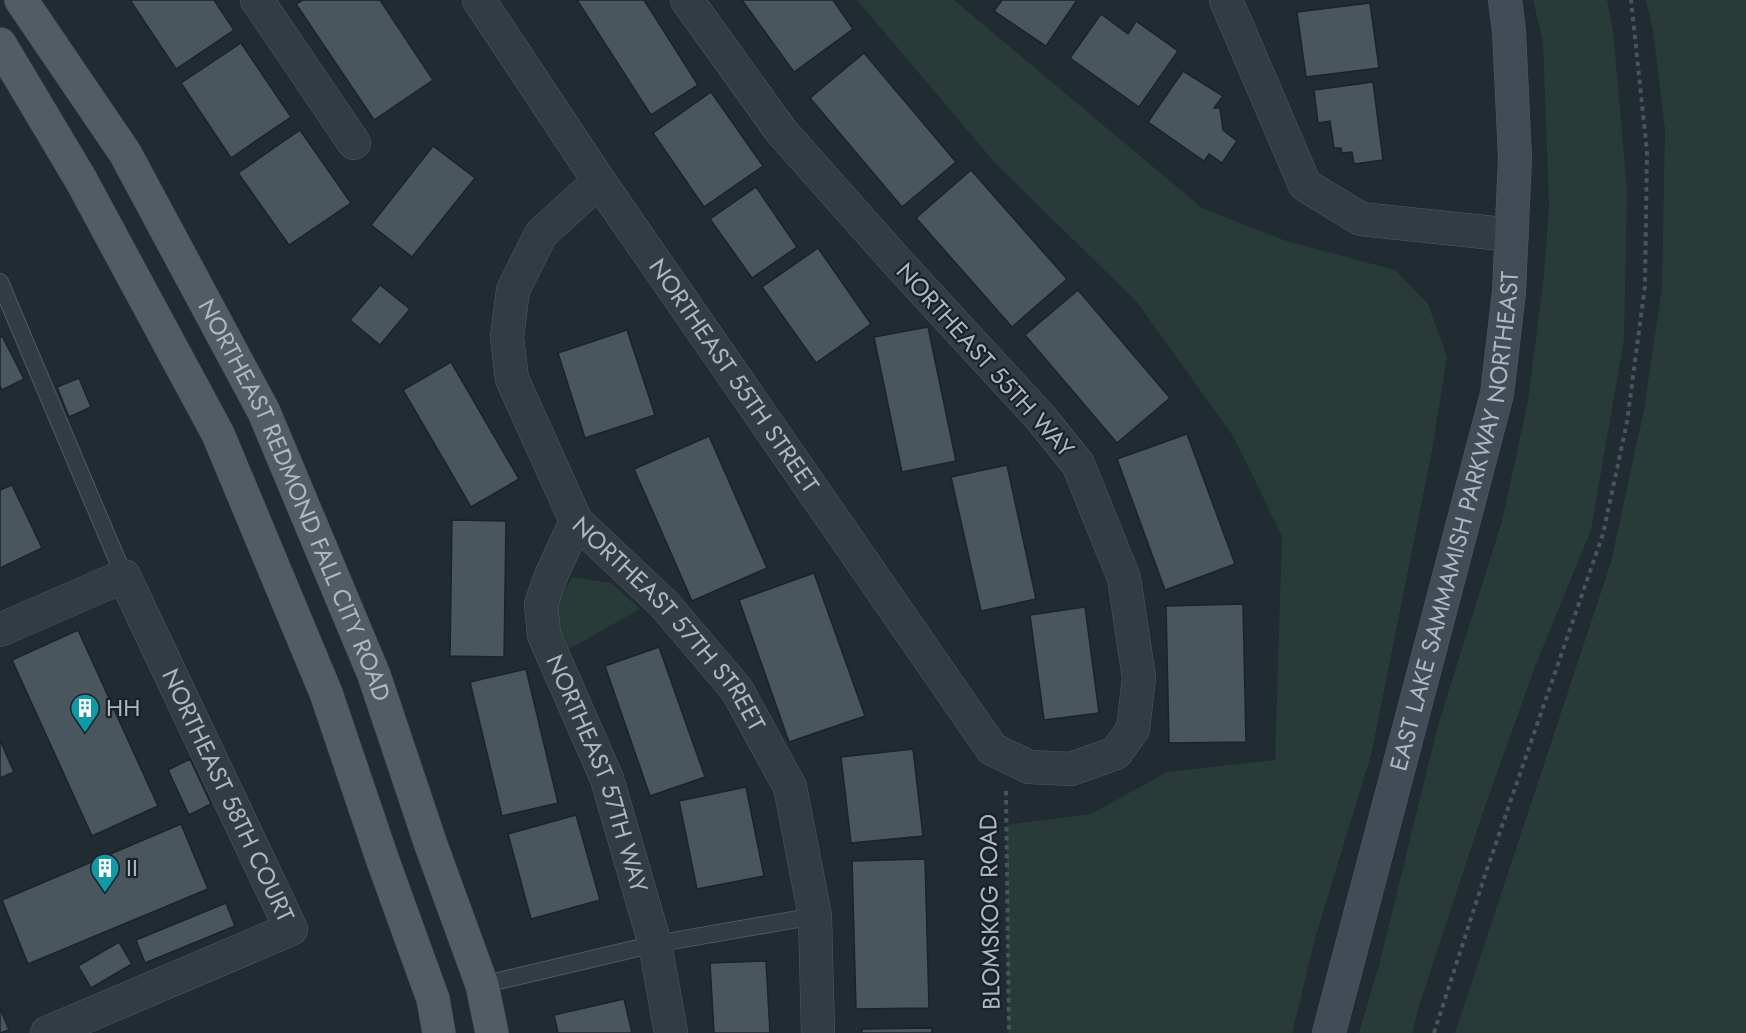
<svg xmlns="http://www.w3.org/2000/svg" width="1746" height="1033" font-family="Jost,sans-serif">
  <rect width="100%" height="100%" fill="#212b32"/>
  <g fill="#293b38">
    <polygon points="857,0 954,0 1202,208 1286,241 1395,270 1428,304 1447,357 1432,450 1371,755 1316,935 1292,1033 1008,1033 1007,825 1091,814 1167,772 1275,760 1282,536 1233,436 1137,302 996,164"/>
    <polygon points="1533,0 1607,0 1613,30 1627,190 1624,339 1591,530 1536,664 1482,815 1418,1009 1412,1033 1359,1033 1379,965 1439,722 1502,521 1528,401 1544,275 1549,207 1543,41"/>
    <polygon points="1646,0 1746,0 1746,1033 1455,1033 1611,562 1644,410 1662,288 1665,129 1653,30"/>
    <polygon points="572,577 611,583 640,609 569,649 553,613"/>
  </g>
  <g fill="#4a565e" stroke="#1c232a" stroke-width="1.5">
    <polygon points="130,0 214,0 234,30 176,69"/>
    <polygon points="303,0 380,0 433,80 374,120 296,4"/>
    <polygon points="577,0 644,0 698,85 651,115"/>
    <polygon points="742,0 833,0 853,29 794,72"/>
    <polygon points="1002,0 1077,0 1046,46 994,11"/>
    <polygon points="1370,3 1379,68 1306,77 1297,12"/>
    <polygon points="1101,14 1128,34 1136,21 1178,51 1139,107 1070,58"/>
    <polygon points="241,43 291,117 231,158 181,83"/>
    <polygon points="864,53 956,162 902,207 810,98"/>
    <polygon points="1183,71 1223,96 1214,108 1220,108 1223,130 1237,141 1222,163 1209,154 1204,161 1148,122"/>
    <polygon points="1373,82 1383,160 1354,164 1352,152 1342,153 1341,148 1334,148 1330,121 1318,123 1314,90"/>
    <polygon points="711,92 763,166 704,207 653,133"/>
    <polygon points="300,130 351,203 289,245 238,173"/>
    <polygon points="433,146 475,178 412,257 371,225"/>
    <polygon points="971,170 1067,279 1012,327 916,218"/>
    <polygon points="756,187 797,247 752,278 710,219"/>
    <polygon points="818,248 871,324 816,363 762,287"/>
    <polygon points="380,285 410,309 380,345 350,320"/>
    <polygon points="1078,290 1170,398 1117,443 1025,335"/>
    <polygon points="928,327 956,461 902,472 874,337"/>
    <polygon points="627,330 655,415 585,438 558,353"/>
    <polygon points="2,336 24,379 2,390 0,386 0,337"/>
    <polygon points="451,362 519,479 471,507 403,390"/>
    <polygon points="79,378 91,407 69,417 57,387"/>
    <polygon points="1187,434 1235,564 1165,590 1117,459"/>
    <polygon points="709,436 767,568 692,601 634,469"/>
    <polygon points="1007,465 1036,599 981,611 951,477"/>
    <polygon points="12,485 42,548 0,568 0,490"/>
    <polygon points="452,520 506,521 504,657 450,656"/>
    <polygon points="814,573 865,716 789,742 739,600"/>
    <polygon points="1243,604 1246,742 1169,743 1166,606"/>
    <polygon points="1085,607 1099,713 1044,720 1030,615"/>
    <polygon points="78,630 158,806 92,836 12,660"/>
    <polygon points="659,647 705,777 650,796 605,666"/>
    <polygon points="526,669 558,803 502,816 470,682"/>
    <polygon points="0,740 14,772 0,778"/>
    <polygon points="913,749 923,836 851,843 841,757"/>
    <polygon points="190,759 211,804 189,815 168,770"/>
    <polygon points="746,787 764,876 697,889 679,801"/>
    <polygon points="576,815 600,900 531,919 508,834"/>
    <polygon points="181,824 208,889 28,964 2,900"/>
    <polygon points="925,859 929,1008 856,1009 852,861"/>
    <polygon points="226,903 235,926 145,963 136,940"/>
    <polygon points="119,942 132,964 91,988 78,966"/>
    <polygon points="766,961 770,1033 714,1033 710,963"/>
    <polygon points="624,999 632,1033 558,1033 554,1015"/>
    <polygon points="0,1008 9,1030 0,1033"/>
    <polygon points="932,1028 932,1033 862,1033 862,1029"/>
  </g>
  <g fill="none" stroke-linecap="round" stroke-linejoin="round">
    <g stroke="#525a61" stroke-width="18">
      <g id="service">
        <polyline points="0,282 124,576"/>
        <polyline points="482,985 655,944 815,916"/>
      </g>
    </g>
    <g stroke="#525a61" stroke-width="34">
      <g id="minor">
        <polyline points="257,0 354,143"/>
        <path id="s1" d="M479 0 599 181 992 749 1029 767 1071 769 1116 753 1133 729 1139 678 1124 578 1078 464 1040 417 900 265 781 131 687 0"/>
        <polyline points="1226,0 1305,185 1361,219 1512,235"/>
        <path id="s2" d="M599 181 541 234 513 290 507 337 512 379 576 521 664 604 737 690 790 787 815 916 818 1033"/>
        <path id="s3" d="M576 521 551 576 541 604 544 635 607 779 655 944 671 1033"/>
        <path id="s4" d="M0 630 124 576 291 929 47 1033"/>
      </g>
    </g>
    <g stroke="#525a61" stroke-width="34">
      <g id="secondary">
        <path id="s5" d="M1329 1033 1497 394 1509 292 1515 158 1509 31 1505 0"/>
      </g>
    </g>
    <g stroke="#3e454d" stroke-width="34">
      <g id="primary">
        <path id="s6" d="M21 0 125 153 264 412 374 675 431 845 482 985 492 1033"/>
        <polyline points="0,44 81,180 218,434 326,693 383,861 433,999 439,1033"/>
      </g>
    </g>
    <g stroke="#465757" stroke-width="4" stroke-dasharray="4.5 4.5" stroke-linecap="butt">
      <polyline points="1006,791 1009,1033"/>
      <polyline points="1434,1033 1485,875 1603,534 1627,422 1645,286 1647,151 1631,0"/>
    </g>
    <use href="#service" stroke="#343c43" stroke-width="16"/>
    <use href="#minor" stroke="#343c43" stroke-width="33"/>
    <use href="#secondary" stroke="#434c56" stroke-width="33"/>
    <use href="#primary" stroke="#525c63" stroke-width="33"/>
  </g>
  <defs>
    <g id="building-pin" transform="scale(1.5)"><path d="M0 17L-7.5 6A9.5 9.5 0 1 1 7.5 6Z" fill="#0f9aa8" stroke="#1a2128"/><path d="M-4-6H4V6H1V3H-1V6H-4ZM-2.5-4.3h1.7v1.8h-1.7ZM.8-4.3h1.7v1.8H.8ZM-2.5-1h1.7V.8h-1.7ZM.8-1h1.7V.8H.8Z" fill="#fff"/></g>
  </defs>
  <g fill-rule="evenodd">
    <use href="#building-pin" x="85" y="708"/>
    <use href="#building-pin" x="105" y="868"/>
  </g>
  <g text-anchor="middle" stroke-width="4.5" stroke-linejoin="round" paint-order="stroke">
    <g font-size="24" fill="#aeb8c0" stroke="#1a2128">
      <text transform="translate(985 360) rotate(48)" y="8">NORTHEAST 55TH WAY</text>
      <text dy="8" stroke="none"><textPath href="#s1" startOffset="454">NORTHEAST 55TH STREET</textPath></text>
      <text dy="8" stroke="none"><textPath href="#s6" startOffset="572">NORTHEAST REDMOND FALL CITY ROAD</textPath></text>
      <text dy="8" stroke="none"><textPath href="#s5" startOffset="528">EAST LAKE SAMMAMISH PARKWAY NORTHEAST</textPath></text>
      <text dy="8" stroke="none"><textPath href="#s2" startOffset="526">NORTHEAST 57TH STREET</textPath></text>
      <text dy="8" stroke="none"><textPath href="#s3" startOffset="270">NORTHEAST 57TH WAY</textPath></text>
      <text dy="8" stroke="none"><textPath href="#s4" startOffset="378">NORTHEAST 58TH COURT</textPath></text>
      <text transform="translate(990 912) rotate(-91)" y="8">BLOMSKOG ROAD</text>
    </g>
    <g font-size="24" fill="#aeb8c0" stroke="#1a2128" text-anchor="start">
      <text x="106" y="716">HH</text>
      <text x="126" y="876">II</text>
    </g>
  </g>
</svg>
